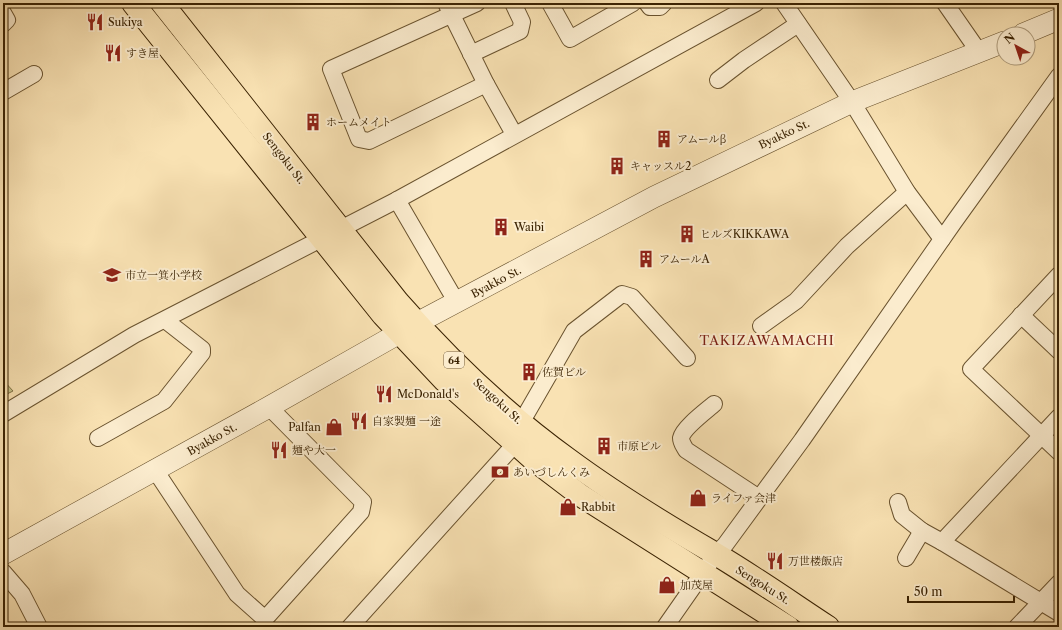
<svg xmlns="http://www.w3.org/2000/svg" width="1062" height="630" font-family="'Libre Caslon Text','Noto Serif JP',serif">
  <rect width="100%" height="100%" fill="#f9e2b3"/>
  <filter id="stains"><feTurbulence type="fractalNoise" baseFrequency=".005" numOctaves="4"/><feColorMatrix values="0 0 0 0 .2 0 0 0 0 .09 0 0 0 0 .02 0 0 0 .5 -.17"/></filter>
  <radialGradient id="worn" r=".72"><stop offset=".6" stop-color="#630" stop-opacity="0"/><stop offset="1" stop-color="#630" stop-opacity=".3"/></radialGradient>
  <polygon fill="#c5c188" stroke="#807246" points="3,380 13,391 3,396"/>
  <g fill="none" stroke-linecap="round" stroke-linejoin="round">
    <g stroke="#6a532f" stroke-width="18">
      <g id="minor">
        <polyline points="446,3 486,84 514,134"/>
        <polyline points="477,3 331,69 359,139 369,141 486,84"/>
        <polyline points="550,3 570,39 633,3"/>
        <polyline points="647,3 650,7 660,7 664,3"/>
        <polyline points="784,3 852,102 907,192 942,239"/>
        <polyline points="945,3 979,52"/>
        <polyline points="3,13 7,20 3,24"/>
        <polyline points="471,54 520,31 522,22 513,3"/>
        <polyline points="718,80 744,60 798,24"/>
        <polyline points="3,92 34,74"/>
        <polyline points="397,200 457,303"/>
        <polyline points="1059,275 971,369 1059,452"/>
        <polyline points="1021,315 1059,351"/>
        <polyline points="761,326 796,301 847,246 907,192"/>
        <path d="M714 404C706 411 683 428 681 438 681 443 684 446 686 450L759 498"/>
        <polyline points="3,414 134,335 397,200 756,3"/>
        <polyline points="1059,417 942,542 1059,613"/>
        <polyline points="521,423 574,331 622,294 632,297 687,358"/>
        <polyline points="98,438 164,401 202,353 202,349 165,320"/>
        <polyline points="155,470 237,594 265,619 361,512 363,502 269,407"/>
        <polyline points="898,502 902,515 922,531 942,542"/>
        <polyline points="906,558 922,531"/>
        <polyline points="3,572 22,594 39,627"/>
        <polyline points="350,627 515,444"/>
        <polyline points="665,627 716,554 725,545 802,440 954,222 1059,76"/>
        <polyline points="1017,627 1059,583"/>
      </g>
    </g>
    <g stroke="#6a532f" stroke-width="22">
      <g id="tertiary">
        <polyline points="1023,34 1059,19"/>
        <polyline points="3,554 269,407 417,323 654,197 852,102 1004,42"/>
      </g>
    </g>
    <g stroke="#3b2303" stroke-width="24">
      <g id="primary">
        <polyline points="133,3 383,315 444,380 534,460 580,495 788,627"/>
        <path d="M162 3 398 302C448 359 508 416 569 460 615 494 664 524 714 553 753 576 790 602 828 627"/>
      </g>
    </g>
    <use href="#minor" stroke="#fbecce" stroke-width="16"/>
    <use href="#tertiary" stroke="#fbecce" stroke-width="21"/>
    <use href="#primary" stroke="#f9e2b3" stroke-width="22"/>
  </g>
  <defs>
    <g id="restaurant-bare" transform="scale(1.38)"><path d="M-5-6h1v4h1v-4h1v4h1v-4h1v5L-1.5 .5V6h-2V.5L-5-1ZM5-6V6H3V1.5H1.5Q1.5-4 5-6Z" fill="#8f2418" stroke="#fbecce" stroke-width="2.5" paint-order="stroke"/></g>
    <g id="building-bare" transform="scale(1.38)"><path d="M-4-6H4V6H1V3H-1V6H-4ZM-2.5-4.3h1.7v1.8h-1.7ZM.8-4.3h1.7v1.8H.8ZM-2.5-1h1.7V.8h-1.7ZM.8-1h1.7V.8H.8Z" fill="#8f2418" stroke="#fbecce" stroke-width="2.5" paint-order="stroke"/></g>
    <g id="school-bare" transform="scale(1.38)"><path d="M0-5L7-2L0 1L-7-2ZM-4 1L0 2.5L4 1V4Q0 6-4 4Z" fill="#8f2418" stroke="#fbecce" stroke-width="2.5" paint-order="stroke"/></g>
    <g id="shop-bare" transform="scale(1.38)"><path d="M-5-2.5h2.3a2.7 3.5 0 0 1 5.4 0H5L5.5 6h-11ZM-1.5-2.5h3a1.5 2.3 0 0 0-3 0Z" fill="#8f2418" stroke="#fbecce" stroke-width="2.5" paint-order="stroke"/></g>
    <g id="bank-bare" transform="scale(1.38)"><path d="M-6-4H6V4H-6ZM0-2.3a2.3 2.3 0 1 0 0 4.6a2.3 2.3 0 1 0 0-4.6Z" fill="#8f2418" stroke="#fbecce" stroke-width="2.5" paint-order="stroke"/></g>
  </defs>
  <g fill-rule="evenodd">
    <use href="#restaurant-bare" x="95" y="22"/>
    <use href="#restaurant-bare" x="113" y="53"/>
    <use href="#building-bare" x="313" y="122"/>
    <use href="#building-bare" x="664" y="139"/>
    <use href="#building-bare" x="617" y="166"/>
    <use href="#building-bare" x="501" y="227"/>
    <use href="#building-bare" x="687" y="234"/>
    <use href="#building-bare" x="646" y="259"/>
    <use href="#school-bare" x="112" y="275"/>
    <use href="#building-bare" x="529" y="372"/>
    <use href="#restaurant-bare" x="384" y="394"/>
    <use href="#restaurant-bare" x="359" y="421"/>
    <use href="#shop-bare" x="334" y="427"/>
    <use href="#building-bare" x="604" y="446"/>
    <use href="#restaurant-bare" x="279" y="450"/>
    <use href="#bank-bare" x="500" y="472"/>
    <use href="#shop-bare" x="698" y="498"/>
    <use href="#shop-bare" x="568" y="507"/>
    <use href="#restaurant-bare" x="775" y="561"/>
    <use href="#shop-bare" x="667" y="585"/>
  </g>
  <g text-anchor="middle" stroke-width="4" stroke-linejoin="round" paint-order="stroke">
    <rect fill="#fbecce" stroke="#755f40" stroke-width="1" x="444" y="352" width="20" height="16" rx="3"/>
    <g font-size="10" font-weight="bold" fill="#3b2303">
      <text x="454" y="364">64</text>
    </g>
    <g font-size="11" fill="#3b2303" stroke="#fbecce" text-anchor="start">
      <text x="108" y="26">Sukiya</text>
      <text x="126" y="57">すき屋</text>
      <text x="326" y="126">ホームメイト</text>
      <text x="677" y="143">アムールβ</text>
      <text x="630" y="170">キャッスル2</text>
      <text x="514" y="231">Waibi</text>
      <text x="700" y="238">ヒルズKIKKAWA</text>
      <text x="659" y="263">アムールA</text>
      <text x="125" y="279">市立一箕小学校</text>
      <text x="542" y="376">佐賀ビル</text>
      <text x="397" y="398">McDonald's</text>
      <text x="372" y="425">自家製麺 一途</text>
      <text x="321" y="431" text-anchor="end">Palfan</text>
      <text x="617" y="450">市原ビル</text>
      <text x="292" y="454">麺や大一</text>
      <text x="513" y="476">あいづしんくみ</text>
      <text x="711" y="502">ライファ会津</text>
      <text x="581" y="511">Rabbit</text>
      <text x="788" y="565">万世楼飯店</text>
      <text x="680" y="589">加茂屋</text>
    </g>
    <g font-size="11" fill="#3b2303" stroke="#fbecce">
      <text transform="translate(784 134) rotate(-25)" y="4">Byakko St.</text>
      <text transform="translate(284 158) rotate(52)" y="4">Sengoku St.</text>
      <text transform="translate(496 282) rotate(-28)" y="4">Byakko St.</text>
      <text transform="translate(498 401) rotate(42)" y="4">Sengoku St.</text>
      <text transform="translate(212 439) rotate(-29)" y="4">Byakko St.</text>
      <text transform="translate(763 585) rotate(32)" y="4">Sengoku St.</text>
    </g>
    <g font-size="13" letter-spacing="1" fill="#7a1f14" stroke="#fbecce">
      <text x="767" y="345">TAKIZAWAMACHI</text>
    </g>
  </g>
  <rect width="1062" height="630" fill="none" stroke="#f9e2b3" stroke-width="16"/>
  <rect x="4" y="4" width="1054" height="622" fill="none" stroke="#3b2303" stroke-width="2"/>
  <rect x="8" y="8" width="1046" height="614" fill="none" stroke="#3b2303"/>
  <g transform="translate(1016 46) rotate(320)"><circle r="19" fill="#fbecce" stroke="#ae9c7d"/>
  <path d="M0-3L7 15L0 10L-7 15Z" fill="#8f2418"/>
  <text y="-6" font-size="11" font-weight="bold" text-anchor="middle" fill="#3b2303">N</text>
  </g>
  <path d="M908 596v6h106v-6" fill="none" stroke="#3b2303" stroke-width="2"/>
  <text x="914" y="596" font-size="12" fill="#3b2303" stroke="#fbecce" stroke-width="3" paint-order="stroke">50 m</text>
  <rect width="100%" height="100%" filter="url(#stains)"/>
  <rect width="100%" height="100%" fill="url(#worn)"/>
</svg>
